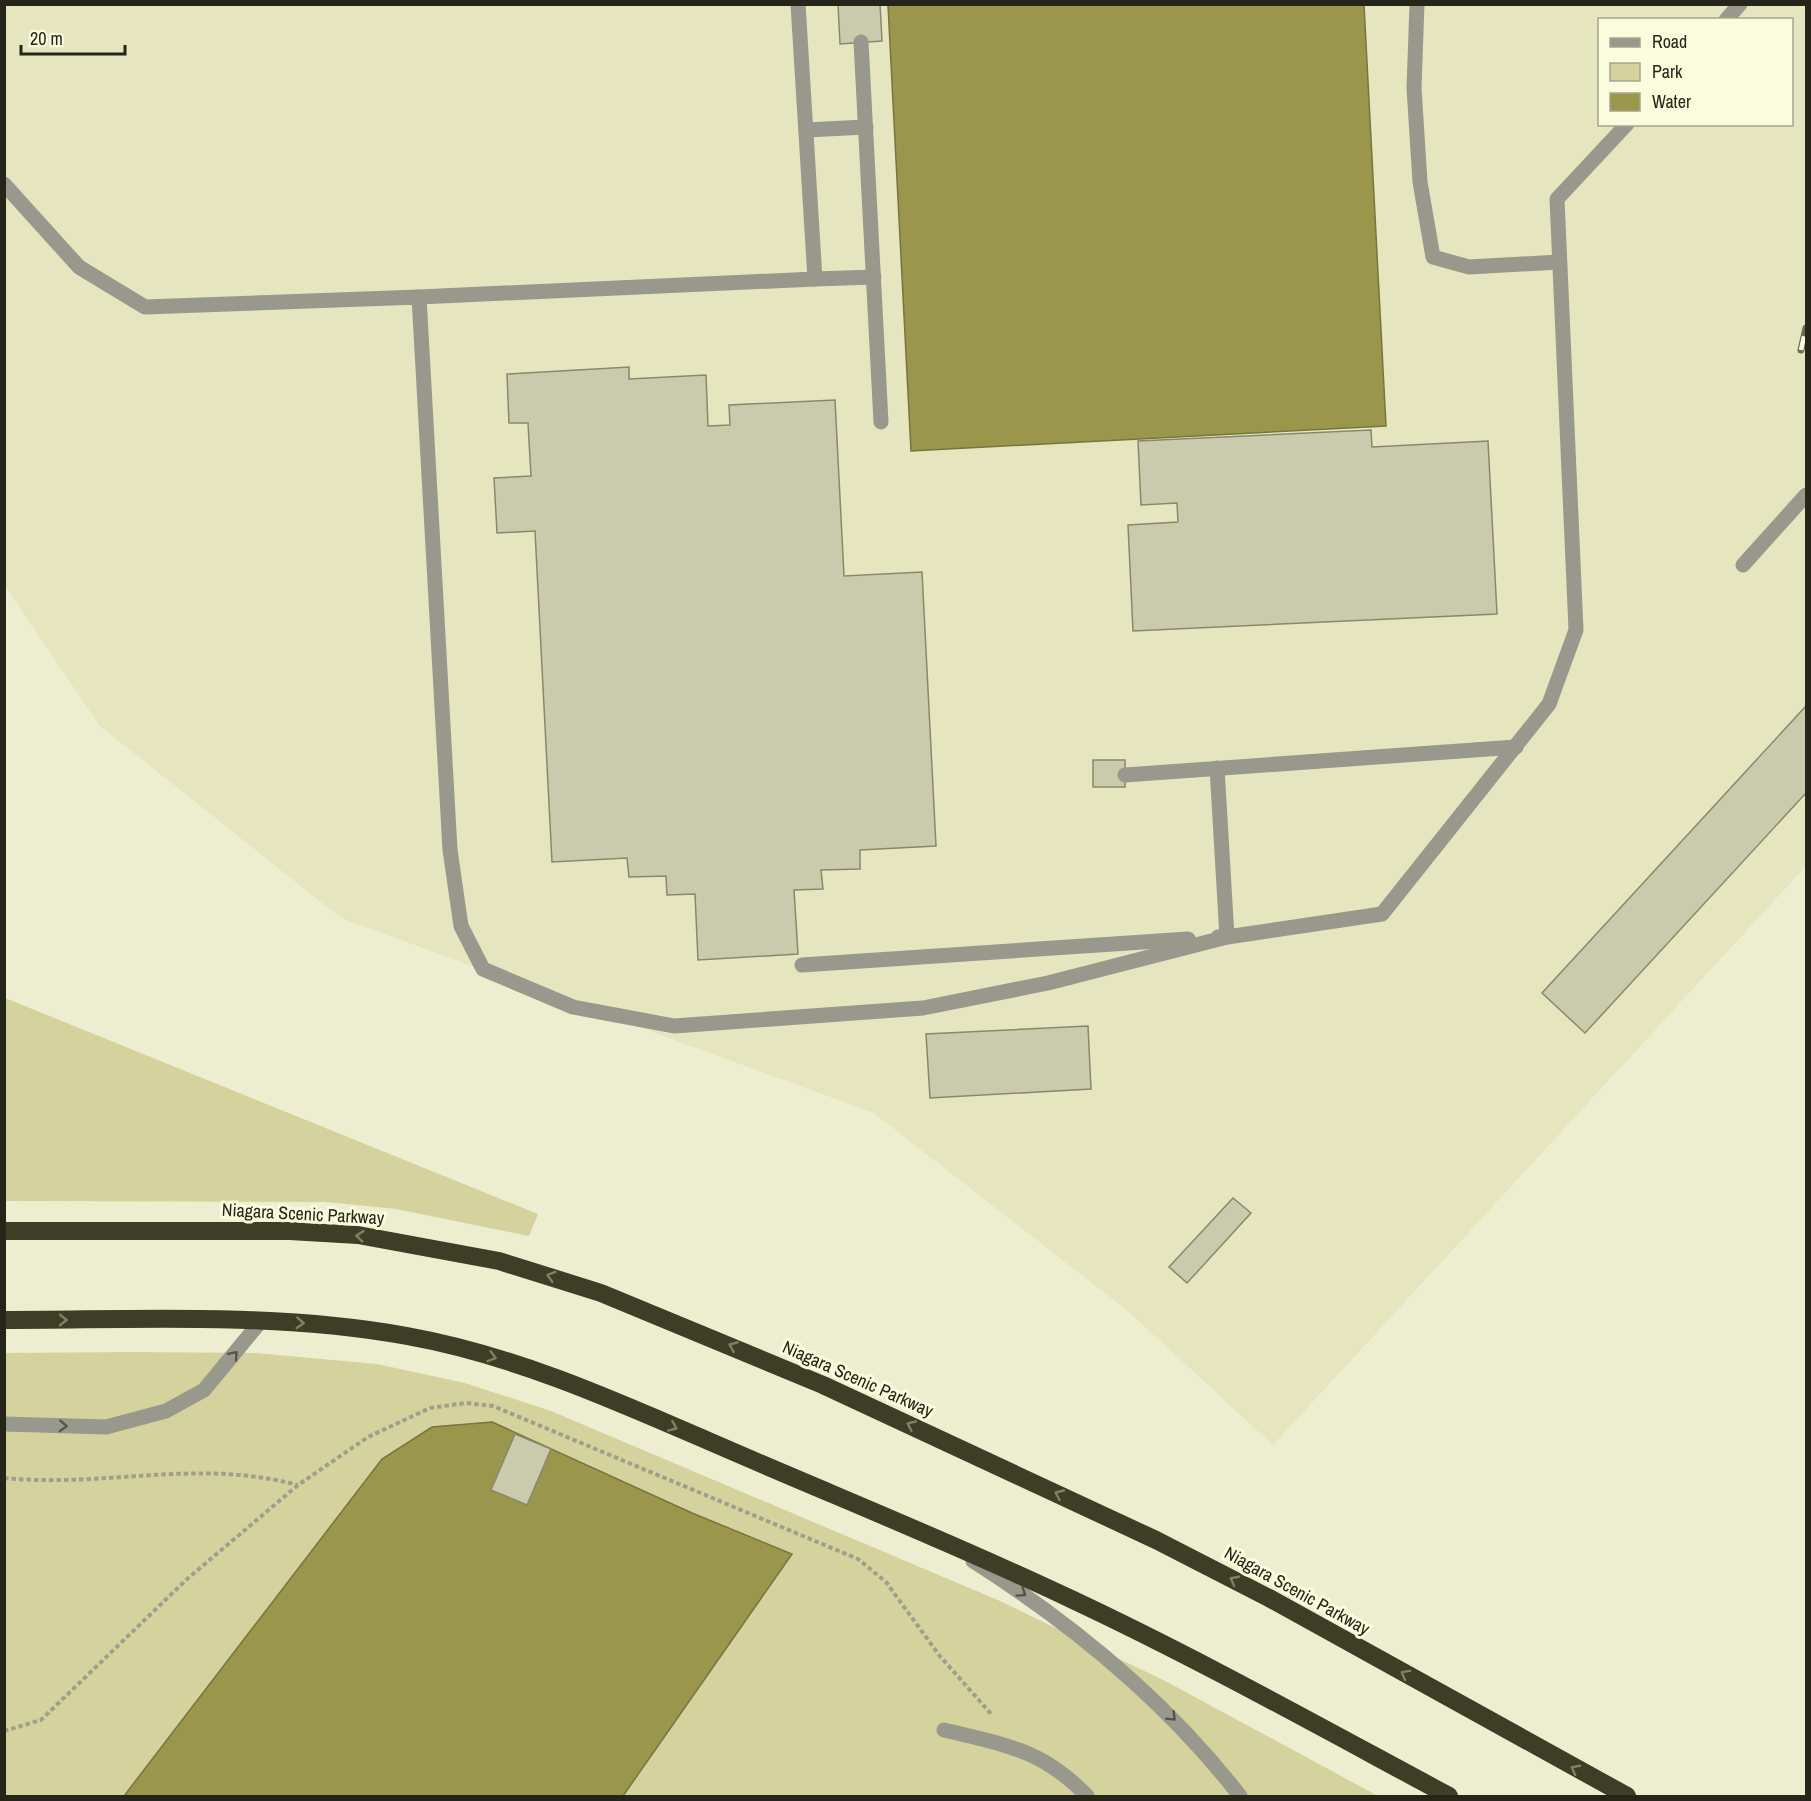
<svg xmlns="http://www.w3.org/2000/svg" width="1811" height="1801" font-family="'Archivo Narrow',sans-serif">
  <rect width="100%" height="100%" fill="#ededd0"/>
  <path fill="#e5e5bf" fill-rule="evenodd" d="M4 5H1806V866L1273 1445 1129 1312 874 1113 341 918 100 726 5 586ZM1600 20H1792V124H1600Z"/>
  <g fill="#d4d39e">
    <polygon points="5,998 538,1214 529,1236 396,1209 326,1202 5,1201"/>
    <polygon points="132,1352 256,1353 377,1364 465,1383 551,1411 1000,1601 1169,1683 1378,1796 623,1796 792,1554 692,1513 491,1422 382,1459 124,1796 5,1796 4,1353"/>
  </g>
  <g fill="#9a974d" stroke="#77753e" stroke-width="1.5">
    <polygon points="888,5 1364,5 1386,426 911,451"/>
    <polygon points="492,1422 692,1513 792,1554 623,1796 124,1796 382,1459 432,1427"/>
  </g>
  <g fill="#cacaad" stroke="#88886d" stroke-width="1.5">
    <polygon points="838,4 880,4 882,41 840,44"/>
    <polygon points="629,367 629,379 706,375 708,426 730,425 729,405 835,400 844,576 922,572 936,846 860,850 860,869 821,870 823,889 794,890 798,954 698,960 695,894 667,895 666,876 629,877 627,858 552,862 535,531 497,533 494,478 531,476 528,423 509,423 507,374"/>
    <polygon points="1371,430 1372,447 1488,441 1497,614 1133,631 1128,525 1178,522 1177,503 1141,505 1138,441"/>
    <polygon points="1806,706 1806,793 1585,1033 1542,993"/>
    <rect x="1093" y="760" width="32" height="27"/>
    <polygon points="1088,1026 1091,1089 930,1098 926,1034"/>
    <polygon points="1233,1198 1251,1213 1187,1283 1169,1267"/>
    <polygon points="515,1434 551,1449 527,1505 491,1490"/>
  </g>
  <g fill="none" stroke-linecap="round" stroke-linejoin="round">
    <g stroke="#a0a08a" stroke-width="4" stroke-dasharray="4.5 3" stroke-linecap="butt">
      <path d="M4 1478C107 1488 195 1458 298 1485"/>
      <polyline points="4,1731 41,1720 186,1580 298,1485 368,1437 430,1408 466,1403 493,1406 858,1559 886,1582 939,1655 992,1715"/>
    </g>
    <g stroke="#98988c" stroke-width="15">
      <polyline points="1417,4 1414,88 1420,182 1433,257 1469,267 1559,262"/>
      <polyline points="1726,20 1740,4"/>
      <polyline points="861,42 881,422"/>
      <polyline points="806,130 866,127"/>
      <polyline points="4,184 79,267 145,307 419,297 450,850 461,926 483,969 573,1007 674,1026 923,1008 1048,983 1227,937 1382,914 1549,704 1576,630 1557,199 1627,124"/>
      <polyline points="815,279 874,277"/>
      <polyline points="419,297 815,279 798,4"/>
      <polyline points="1743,565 1806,495"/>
      <polyline points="1217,768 1227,937 1218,937"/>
      <polyline points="1125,775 1516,747"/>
      <polyline points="802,965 1188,939"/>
      <polyline points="4,1424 106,1427 166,1411 204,1390 261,1321"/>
      <path d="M973 1561C1074 1625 1167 1702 1240 1796"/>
      <path d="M944 1730C1005 1745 1042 1749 1087 1796"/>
    </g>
    <g stroke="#3e3d25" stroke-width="18">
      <polyline points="4,1231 290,1231 358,1235 499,1261 601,1293 823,1385 1156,1540 1269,1598 1627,1796"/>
      <path d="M4 1320C138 1320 275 1312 407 1336 530 1358 644 1414 757 1462 862 1507 968 1550 1071 1599 1199 1659 1324 1729 1449 1796"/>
    </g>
    <g stroke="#6c6c5a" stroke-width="7">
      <polyline id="rail" points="1801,350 1806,328"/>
    </g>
    <use href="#rail" stroke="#fbfbdd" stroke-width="4.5" stroke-dasharray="14" stroke-linecap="butt"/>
  </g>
  <defs><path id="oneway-chevron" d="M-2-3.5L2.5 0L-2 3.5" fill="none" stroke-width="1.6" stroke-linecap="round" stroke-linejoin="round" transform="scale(1.5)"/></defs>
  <g stroke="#808065">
    <use href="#oneway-chevron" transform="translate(360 1236) rotate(-174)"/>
    <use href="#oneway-chevron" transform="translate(551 1276) rotate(-162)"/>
    <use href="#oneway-chevron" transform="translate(63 1320)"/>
    <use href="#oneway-chevron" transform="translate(300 1323) rotate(4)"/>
    <use href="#oneway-chevron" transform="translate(733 1346) rotate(-157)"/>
    <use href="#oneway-chevron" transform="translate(492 1357) rotate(16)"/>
    <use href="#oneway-chevron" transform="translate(911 1425) rotate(-155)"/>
    <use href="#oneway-chevron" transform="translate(673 1427) rotate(23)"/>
    <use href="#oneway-chevron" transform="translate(1059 1494) rotate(-155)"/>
    <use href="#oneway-chevron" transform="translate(1234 1580) rotate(-152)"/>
    <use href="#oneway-chevron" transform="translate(1405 1674) rotate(-151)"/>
    <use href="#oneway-chevron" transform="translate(1575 1769) rotate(-152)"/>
  </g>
  <g stroke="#535348">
    <use href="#oneway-chevron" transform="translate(234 1355) rotate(-50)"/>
    <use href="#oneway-chevron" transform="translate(63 1426) rotate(2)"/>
    <use href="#oneway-chevron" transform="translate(1022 1593) rotate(35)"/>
    <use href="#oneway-chevron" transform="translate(1172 1717) rotate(45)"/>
  </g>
  <g text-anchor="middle" stroke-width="6" stroke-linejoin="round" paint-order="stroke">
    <g font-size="18" fill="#25251a" stroke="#fbfbdd">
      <text transform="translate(303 1214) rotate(3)" y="6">Niagara Scenic Parkway</text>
      <text transform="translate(858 1379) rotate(24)" y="6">Niagara Scenic Parkway</text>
      <text transform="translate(1297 1591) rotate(29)" y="6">Niagara Scenic Parkway</text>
    </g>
  </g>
  <rect width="1811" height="1801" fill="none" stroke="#25251a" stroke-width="12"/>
  <rect x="1598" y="18" width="195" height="108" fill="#fbfbdd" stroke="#a5a58f" stroke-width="1.5"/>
  <rect x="1610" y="38" width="30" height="9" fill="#98988c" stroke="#a5a58f" stroke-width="1.5"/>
  <text x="1652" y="48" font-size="18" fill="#25251a">Road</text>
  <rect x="1610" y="63" width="30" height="18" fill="#d4d39e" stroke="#a5a58f" stroke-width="1.5"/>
  <text x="1652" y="78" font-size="18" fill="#25251a">Park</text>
  <rect x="1610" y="93" width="30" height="18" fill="#9a974d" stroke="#a5a58f" stroke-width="1.5"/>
  <text x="1652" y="108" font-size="18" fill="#25251a">Water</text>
  <path d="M21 45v9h104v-9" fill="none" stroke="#25251a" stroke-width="3"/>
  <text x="30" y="45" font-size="18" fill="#25251a" stroke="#fbfbdd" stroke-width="4.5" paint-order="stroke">20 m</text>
</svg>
